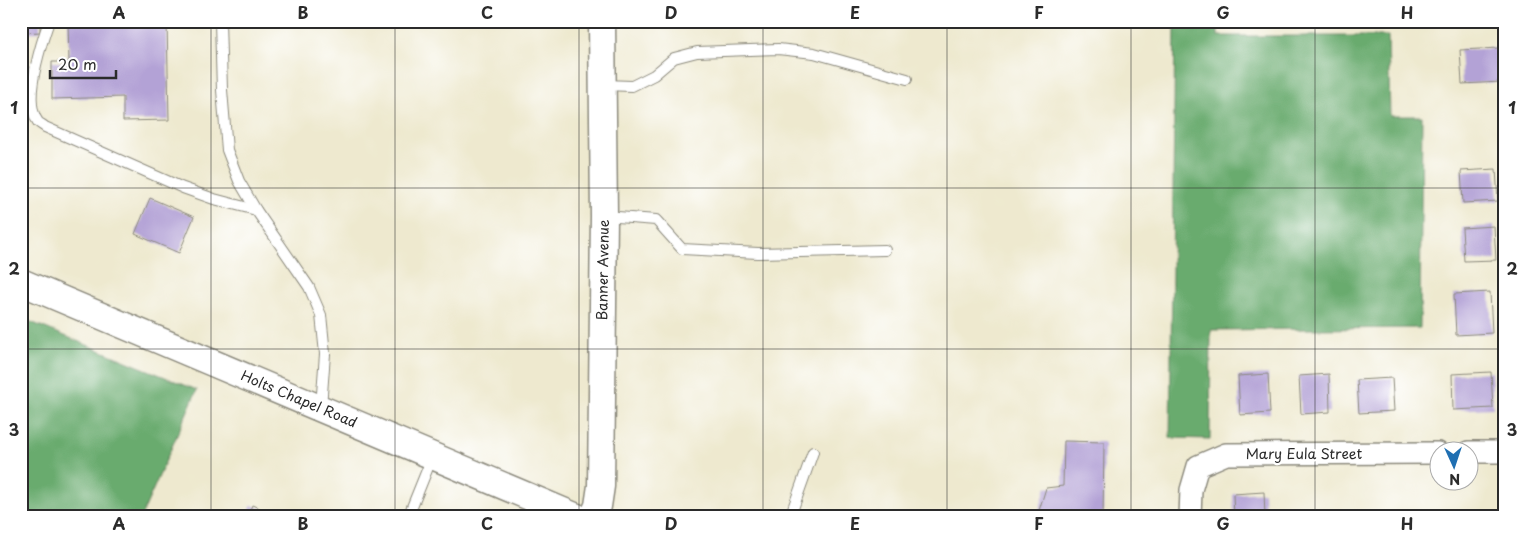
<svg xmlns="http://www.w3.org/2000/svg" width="1526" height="538" font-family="'Playpen Sans',sans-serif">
  <rect width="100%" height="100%" fill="#fff"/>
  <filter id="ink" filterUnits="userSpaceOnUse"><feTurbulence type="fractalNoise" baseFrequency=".02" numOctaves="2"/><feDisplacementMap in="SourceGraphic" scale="10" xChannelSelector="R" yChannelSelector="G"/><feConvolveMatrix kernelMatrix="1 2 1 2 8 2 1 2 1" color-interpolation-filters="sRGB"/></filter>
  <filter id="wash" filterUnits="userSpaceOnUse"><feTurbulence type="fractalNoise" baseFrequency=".0096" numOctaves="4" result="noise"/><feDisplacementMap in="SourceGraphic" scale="20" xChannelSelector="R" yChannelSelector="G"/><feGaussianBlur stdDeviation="1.12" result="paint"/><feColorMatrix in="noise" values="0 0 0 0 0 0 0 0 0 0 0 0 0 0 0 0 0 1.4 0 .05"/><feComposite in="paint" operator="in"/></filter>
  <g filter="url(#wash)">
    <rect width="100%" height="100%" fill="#eee9cf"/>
    <g fill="#69ab6e" stroke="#4a6b4c">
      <polygon points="1175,21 1218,21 1218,36 1388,36 1390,116 1422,116 1420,328 1211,330 1210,439 1170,438"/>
      <polygon points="21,318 197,390 141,517 21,517"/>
    </g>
    <g id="blocks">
      <g fill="#b3a2d6">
        <polygon points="21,21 40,21 40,32 21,33"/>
        <polygon points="68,21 167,21 169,120 123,121 123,97 52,99 52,62 69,62"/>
        <polygon points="1499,48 1501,82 1462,84 1460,50"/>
        <polygon points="1496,169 1498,201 1463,203 1461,171"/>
        <polygon points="150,198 194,217 179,253 135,234"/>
        <polygon points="1494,226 1496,260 1464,261 1462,228"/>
        <polygon points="1490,292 1492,333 1456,335 1454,294"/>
        <polygon points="1491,372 1493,408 1453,410 1452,374"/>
        <polygon points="1268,374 1270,413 1240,415 1238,376"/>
        <polygon points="1329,374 1330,412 1301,414 1299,376"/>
        <polygon points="1392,378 1394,411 1359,413 1357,380"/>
        <polygon points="1064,441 1104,442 1103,517 1037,517 1046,488 1063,486"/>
        <polygon points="1264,492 1265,517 1234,517 1233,494"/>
        <polygon points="252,505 281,517 247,517"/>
      </g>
    </g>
  </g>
  <g filter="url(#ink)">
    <use href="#blocks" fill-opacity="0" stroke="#8c8a7d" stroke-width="1"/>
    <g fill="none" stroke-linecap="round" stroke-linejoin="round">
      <g stroke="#8c8a7d" stroke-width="12">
        <g id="service">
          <path d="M49 21C41 44 22 101 38 122 40 124 43 125 45 127L183 188 214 199 256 210"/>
          <polyline points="220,21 222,90 227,150 239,181 256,210 309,287 321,315 325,354 321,407"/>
          <polyline points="604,85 632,86 654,75 674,58 697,52 778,49 814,53 907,79"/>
          <polyline points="605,216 656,220 682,249 758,253 885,250"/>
          <polyline points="408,517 433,455"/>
          <polyline points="790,517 813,452"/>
        </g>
      </g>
      <g stroke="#8c8a7d" stroke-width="24">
        <g id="minor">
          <polyline points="1468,452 1505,452"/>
          <polyline points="1190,517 1191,490 1198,466 1226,454 1438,453"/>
        </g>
      </g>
      <g stroke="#8c8a7d" stroke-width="29">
        <g id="tertiary">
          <polyline points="21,282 577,517"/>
          <polyline points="593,517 598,506 601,486 604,216 602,21"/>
        </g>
      </g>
      <use href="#service" stroke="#fff" stroke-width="10"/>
      <use href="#minor" stroke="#fff" stroke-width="21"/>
      <use href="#tertiary" stroke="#fff" stroke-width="26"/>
    </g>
  </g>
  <path fill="none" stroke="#2b2b2b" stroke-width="1" stroke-opacity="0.55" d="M211 21V517M395 21V517M579 21V517M763 21V517M947 21V517M1131 21V517M1315 21V517M21 188H1505M21 349H1505"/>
  <g text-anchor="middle" stroke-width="4.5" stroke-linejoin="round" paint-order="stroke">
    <g font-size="14" fill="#2b2b2b" stroke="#fff">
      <text transform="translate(603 270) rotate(-89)" y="5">Banner Avenue</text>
      <text transform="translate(299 399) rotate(23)" y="5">Holts Chapel Road</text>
      <text x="1304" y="459">Mary Eula Street</text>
    </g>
  </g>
  <rect width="1526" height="538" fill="none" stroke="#fff" stroke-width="55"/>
  <g transform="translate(1454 466) rotate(177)"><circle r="24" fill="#ffffff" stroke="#aaaaaa"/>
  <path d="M0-4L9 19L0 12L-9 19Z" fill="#1f6fb2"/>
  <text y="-8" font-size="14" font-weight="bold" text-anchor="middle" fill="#2b2b2b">N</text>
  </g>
  <path d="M50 70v8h66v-8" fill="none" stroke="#2b2b2b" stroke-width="2.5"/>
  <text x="58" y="70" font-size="15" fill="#2b2b2b" stroke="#ffffff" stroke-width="4" paint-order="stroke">20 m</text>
  <rect x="28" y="28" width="1470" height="482" fill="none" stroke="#2b2b2b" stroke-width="2"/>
  <g font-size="16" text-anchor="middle" font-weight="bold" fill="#2b2b2b">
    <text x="119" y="19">A</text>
    <text x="303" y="19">B</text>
    <text x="487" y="19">C</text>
    <text x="671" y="19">D</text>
    <text x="855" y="19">E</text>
    <text x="1039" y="19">F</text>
    <text x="1223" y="19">G</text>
    <text x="1407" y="19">H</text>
    <text x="14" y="114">1</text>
    <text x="1512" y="114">1</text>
    <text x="14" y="275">2</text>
    <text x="1512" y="275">2</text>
    <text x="14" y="436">3</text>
    <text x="1512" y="436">3</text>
    <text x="119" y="530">A</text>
    <text x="303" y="530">B</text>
    <text x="487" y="530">C</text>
    <text x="671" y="530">D</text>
    <text x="855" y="530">E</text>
    <text x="1039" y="530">F</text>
    <text x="1223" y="530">G</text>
    <text x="1407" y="530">H</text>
  </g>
</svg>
